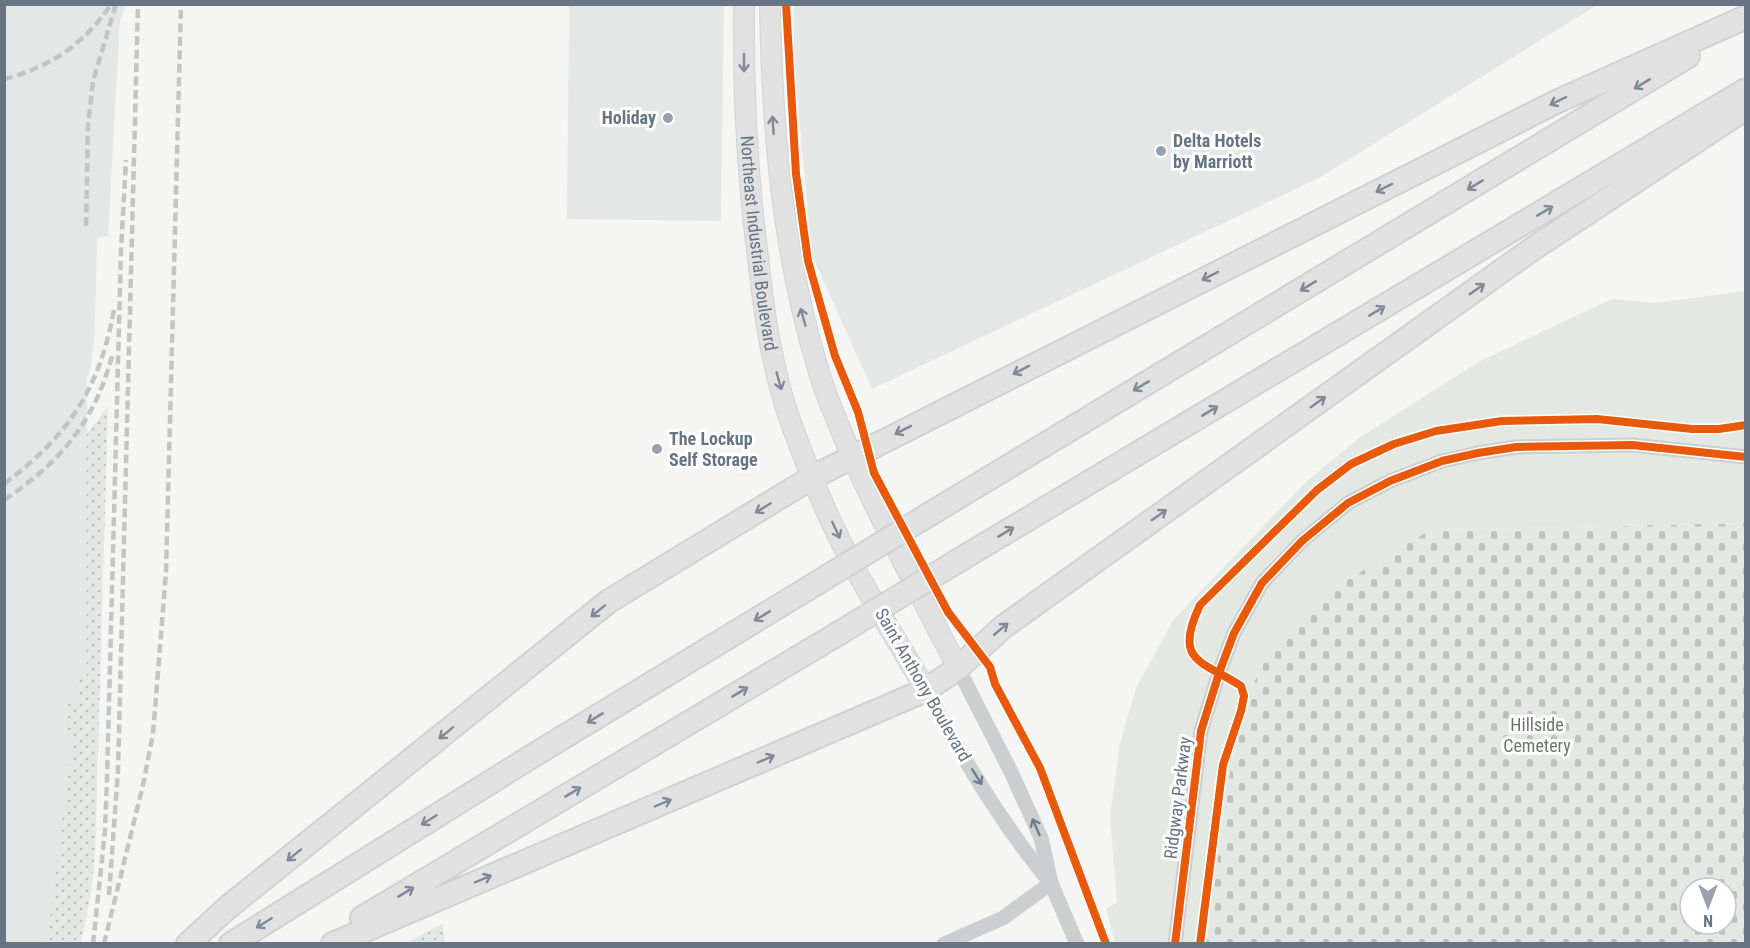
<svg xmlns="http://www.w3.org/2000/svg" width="1750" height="948" font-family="'Roboto Condensed',sans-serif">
  <defs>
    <pattern id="grass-dots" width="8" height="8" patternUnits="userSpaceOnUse" patternTransform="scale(1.5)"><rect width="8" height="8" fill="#e4e8e2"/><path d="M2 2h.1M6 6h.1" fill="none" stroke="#bdc1bd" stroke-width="1.8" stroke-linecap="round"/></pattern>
    <pattern id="cemetery-stones" width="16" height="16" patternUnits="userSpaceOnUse" patternTransform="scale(1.5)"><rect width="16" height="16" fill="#e4e8e2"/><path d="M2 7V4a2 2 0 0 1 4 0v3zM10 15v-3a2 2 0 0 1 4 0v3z" fill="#bdc1bd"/></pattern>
  </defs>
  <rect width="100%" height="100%" fill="#f5f5f4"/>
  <g fill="#e5e7e7">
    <polygon points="5,5 126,5 120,20 108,236 97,238 95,331 91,367 87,380 87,677 78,677 78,703 67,703 65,732 74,740 47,943 5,944"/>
    <polygon points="569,5 724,5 721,221 567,219"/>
    <polygon points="794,5 794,4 1597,5 1319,178 872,389 812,255 794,63"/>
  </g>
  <g fill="url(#grass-dots)">
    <polygon points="108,406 95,856 91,892 81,943 47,943 73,740 65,732 67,702 78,703 78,677 87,677 87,434"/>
    <polygon points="443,924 445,943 405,943"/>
  </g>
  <path fill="url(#cemetery-stones)" fill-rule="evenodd" d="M1745 523V943L1206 944 1236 728 1261 666 1311 602 1430 530ZM1690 888H1726V924H1690Z"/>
  <polygon fill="#e4e8e2" points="1745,291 1745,523 1430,530 1311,602 1261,666 1236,728 1206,943 1115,943 1106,909 1117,902 1110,816 1120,743 1136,688 1174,619 1307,481 1359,438 1480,361 1612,299 1655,303"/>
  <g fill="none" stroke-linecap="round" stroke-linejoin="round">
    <g stroke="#d1d2d2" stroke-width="22">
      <g id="major">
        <path id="s1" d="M744 4C743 90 747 174 758 258 764 313 772 370 791 423 806 464 822 505 842 544 867 594 898 642 926 690"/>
        <path d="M770 4C772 129 782 252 819 372 828 403 842 432 854 461 886 531 922 599 958 668"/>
      </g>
    </g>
    <g stroke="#d1d1d2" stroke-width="26">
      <g id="highway">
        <polyline points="925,517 1688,56"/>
        <polyline points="956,562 1746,90"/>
        <polyline points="362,918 841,632"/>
        <polyline points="188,944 227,908 609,601 813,477 1556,102 1746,17"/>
        <polyline points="231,944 534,755 812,586"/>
        <polyline points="333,944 926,690 958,668 1003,627 1531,250 1746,108"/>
      </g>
    </g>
    <g stroke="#cdcecf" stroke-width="15">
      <polyline points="958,668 1011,772 1041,838 1051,883 1077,944"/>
      <path d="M926 690C961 756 1001 823 1049 881"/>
      <polyline points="944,944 1003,918 1051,883"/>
      <polyline points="1175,944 1201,731 1219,673 1234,633 1262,583 1302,541 1348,503 1390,481 1442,461 1478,453 1516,447 1632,445 1746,457"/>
    </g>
    <use href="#major" stroke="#e1e1e2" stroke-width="20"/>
    <use href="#highway" stroke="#e1e1e2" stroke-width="22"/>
    <g stroke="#c3c4c4" stroke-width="4.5" stroke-dasharray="9 4.5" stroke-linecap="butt">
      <path d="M4 79C49 68 86 43 111 4"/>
      <polyline points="86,226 88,126 93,81 116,4"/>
      <path d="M4 484C69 435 99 390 114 310"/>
      <path d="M4 500C61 462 96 420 113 352"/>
      <polyline points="109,895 118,771 138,4"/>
      <polyline points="93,944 105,831 107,779 121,250 126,160"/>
      <polyline points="104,944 143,785 153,734 166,572 181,4"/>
    </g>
    <g stroke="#d1d1d2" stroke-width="26" stroke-linecap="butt">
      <g id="highway-bridge">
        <polyline points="812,586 925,517"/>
        <polyline points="841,632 956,562"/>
      </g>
    </g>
    <use href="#highway-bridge" stroke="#e1e1e2" stroke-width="22"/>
    <g stroke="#fff" stroke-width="11">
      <g id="cycleway">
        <polyline points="786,4 796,174 808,261 835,356 858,412 874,473 948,612 990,667 995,684 1040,768 1106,944"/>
        <polyline points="1175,944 1201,731 1219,673 1234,633 1262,583 1302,541 1348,503 1390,481 1442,461 1478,453 1516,447 1632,445 1746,457"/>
        <path d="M1200 944 1223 765 1241 711 1244 696 1241 686C1201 660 1173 662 1200 605L1317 490 1351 464 1394 444 1436 431 1502 421 1597 419 1692 429H1719L1746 425"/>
      </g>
    </g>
    <use href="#cycleway" stroke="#e8590c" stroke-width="8"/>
  </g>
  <defs><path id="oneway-shaft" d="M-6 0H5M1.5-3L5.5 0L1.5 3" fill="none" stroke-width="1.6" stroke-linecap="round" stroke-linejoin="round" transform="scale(1.5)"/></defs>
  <g stroke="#7f8a96">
    <use href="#oneway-shaft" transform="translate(744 63) rotate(90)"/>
    <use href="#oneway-shaft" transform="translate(1642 84) rotate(149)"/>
    <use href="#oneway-shaft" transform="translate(1558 101) rotate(155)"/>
    <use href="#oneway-shaft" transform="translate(773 125) rotate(-94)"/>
    <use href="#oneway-shaft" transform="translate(1475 185) rotate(149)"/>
    <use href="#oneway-shaft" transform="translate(1384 188) rotate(153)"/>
    <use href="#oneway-shaft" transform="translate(1545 211) rotate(-31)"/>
    <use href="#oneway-shaft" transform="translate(1210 276) rotate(153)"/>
    <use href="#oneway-shaft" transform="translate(1308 286) rotate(149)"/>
    <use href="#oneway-shaft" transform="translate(1477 289) rotate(-35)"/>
    <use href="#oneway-shaft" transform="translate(1377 311) rotate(-31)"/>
    <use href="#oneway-shaft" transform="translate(803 317) rotate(-106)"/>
    <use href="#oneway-shaft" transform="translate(1021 370) rotate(153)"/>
    <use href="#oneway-shaft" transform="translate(779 381) rotate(74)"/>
    <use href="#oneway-shaft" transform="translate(1141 386) rotate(149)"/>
    <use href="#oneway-shaft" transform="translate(1318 402) rotate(-35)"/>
    <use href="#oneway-shaft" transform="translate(1210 411) rotate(-31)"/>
    <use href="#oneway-shaft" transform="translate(903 430) rotate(153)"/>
    <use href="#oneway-shaft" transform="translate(763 508) rotate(148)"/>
    <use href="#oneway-shaft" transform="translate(1159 515) rotate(-35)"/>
    <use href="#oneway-shaft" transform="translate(836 530) rotate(65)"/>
    <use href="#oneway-shaft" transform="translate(1006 532) rotate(-31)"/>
    <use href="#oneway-shaft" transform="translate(598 611) rotate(141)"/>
    <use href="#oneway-shaft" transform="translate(762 616) rotate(149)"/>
    <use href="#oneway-shaft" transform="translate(1001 629) rotate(-40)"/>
    <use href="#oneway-shaft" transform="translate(740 692) rotate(-31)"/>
    <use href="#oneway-shaft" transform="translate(595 718) rotate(149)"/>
    <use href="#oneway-shaft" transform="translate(446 733) rotate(141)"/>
    <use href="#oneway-shaft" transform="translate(766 759) rotate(-23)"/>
    <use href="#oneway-shaft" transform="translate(573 792) rotate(-31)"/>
    <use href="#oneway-shaft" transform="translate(663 803) rotate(-23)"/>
    <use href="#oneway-shaft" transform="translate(429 820) rotate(148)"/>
    <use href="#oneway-shaft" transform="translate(294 855) rotate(141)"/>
    <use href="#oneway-shaft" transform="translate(483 879) rotate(-23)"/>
    <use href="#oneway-shaft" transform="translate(406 892) rotate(-31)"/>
    <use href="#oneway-shaft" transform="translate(264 923) rotate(148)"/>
  </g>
  <g stroke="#707d8b">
    <use href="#oneway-shaft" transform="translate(977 777) rotate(58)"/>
    <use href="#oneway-shaft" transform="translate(1036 827) rotate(-114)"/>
  </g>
  <g fill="#98a1ab" stroke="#fff" stroke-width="2">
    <circle cx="668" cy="118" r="6"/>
    <circle cx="1161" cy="151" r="6"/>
    <circle cx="657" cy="449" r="6"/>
  </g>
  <g text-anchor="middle" stroke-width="6" stroke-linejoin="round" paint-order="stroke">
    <g font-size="18" font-weight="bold" fill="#667483" stroke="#fff" text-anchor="start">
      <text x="656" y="124" text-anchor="end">Holiday</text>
      <text x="1173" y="147">Delta Hotels<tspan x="1173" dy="21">by Marriott</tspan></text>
      <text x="669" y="445">The Lockup<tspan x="669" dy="21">Self Storage</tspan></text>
    </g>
    <g font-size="18" fill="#667483" stroke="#fff">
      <text dy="6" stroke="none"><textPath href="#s1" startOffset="240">Northeast Industrial Boulevard</textPath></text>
      <text transform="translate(923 685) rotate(60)" y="6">Saint Anthony Boulevard</text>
      <text transform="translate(1178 798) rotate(-83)" y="6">Ridgway Parkway</text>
    </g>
    <g font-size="18" fill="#687a65" stroke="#fff">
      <text x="1537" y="731">Hillside<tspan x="1537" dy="21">Cemetery</tspan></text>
    </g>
  </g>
  <rect width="1750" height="948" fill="none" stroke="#667483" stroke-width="12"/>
  <g transform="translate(1708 906) rotate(180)"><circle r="28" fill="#ffffff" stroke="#c2c7cd" stroke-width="1.5"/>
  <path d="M0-4.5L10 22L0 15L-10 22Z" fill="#98a1ab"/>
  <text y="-9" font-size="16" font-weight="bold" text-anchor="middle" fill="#667483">N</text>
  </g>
</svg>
